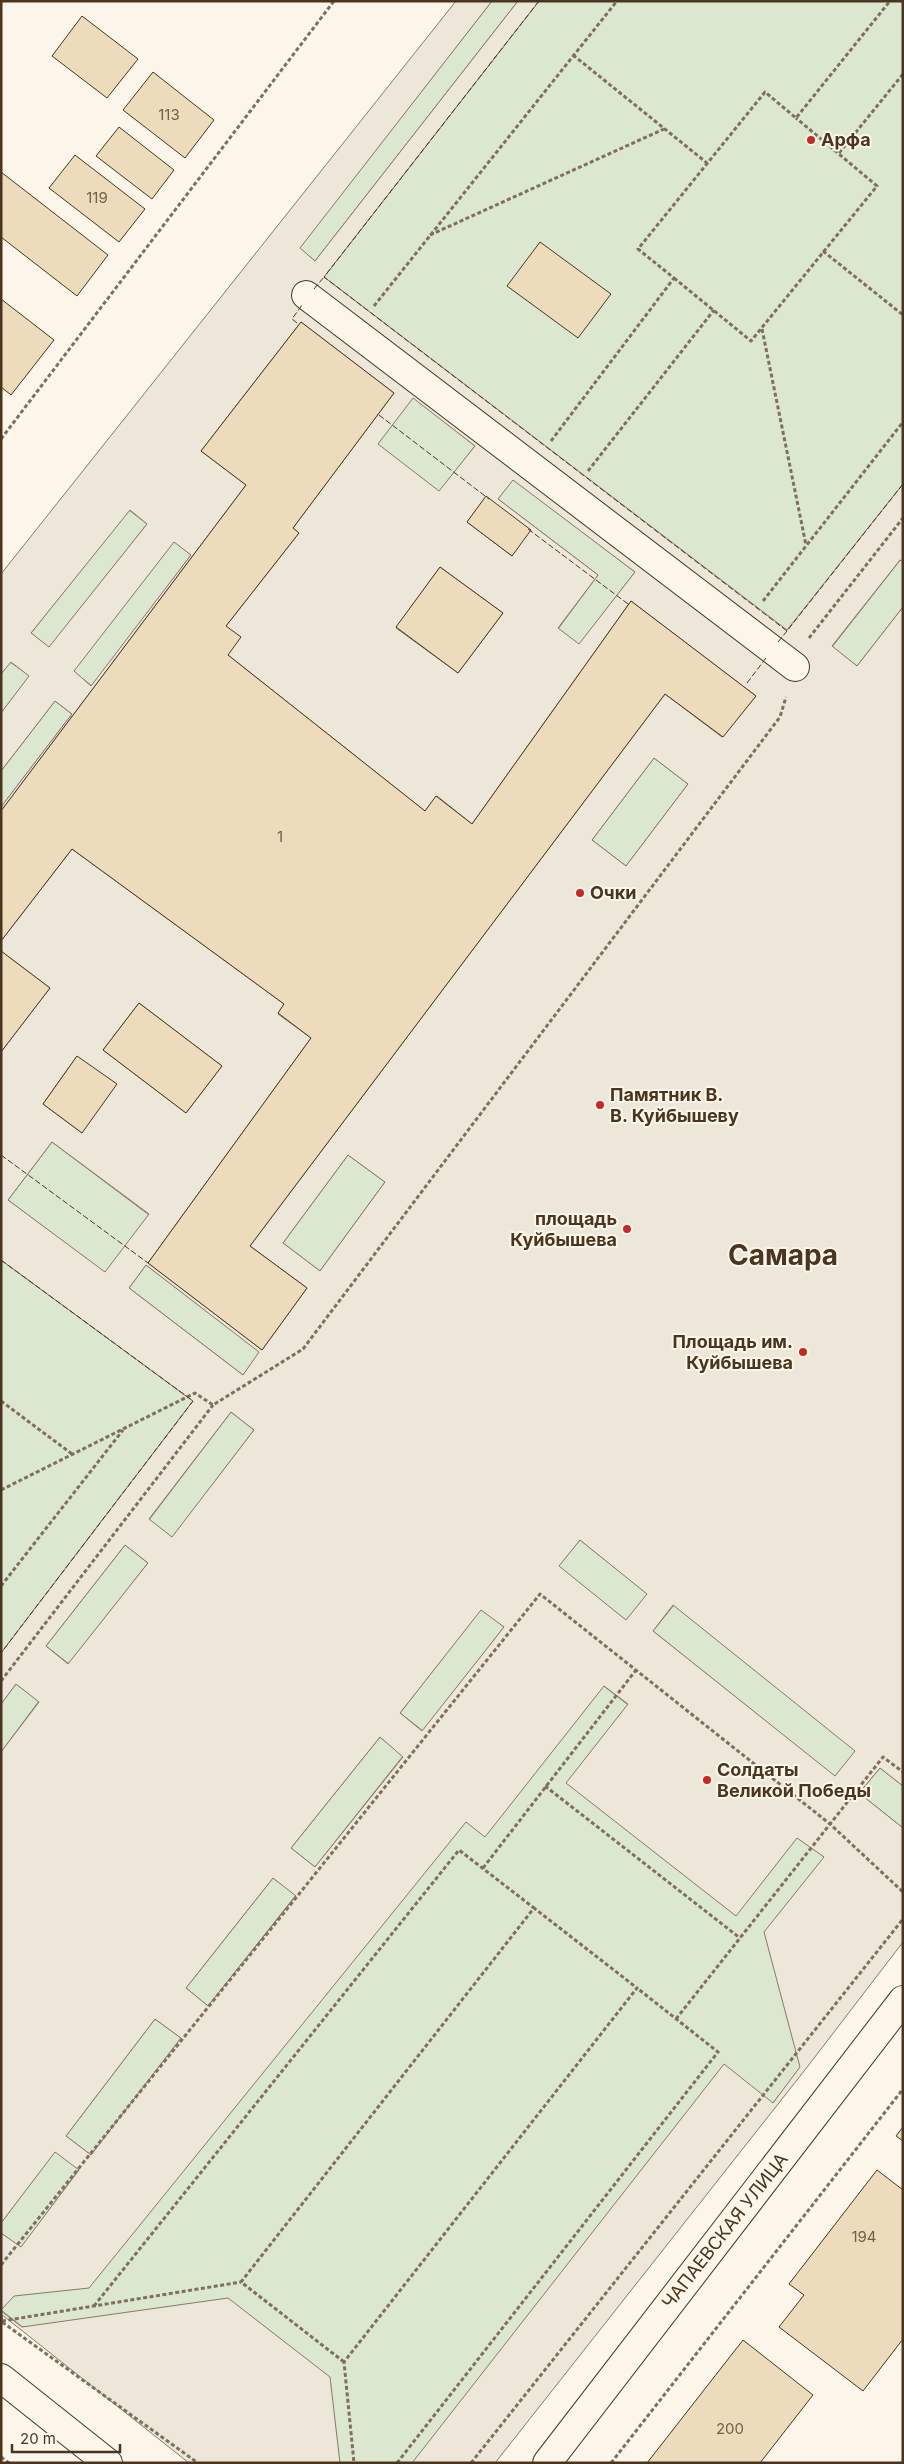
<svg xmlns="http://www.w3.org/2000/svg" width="904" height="2464" font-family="Inter,sans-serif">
  <rect width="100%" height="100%" fill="#fbf6e9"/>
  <g fill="#dce7d0" stroke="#887966">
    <polygon points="492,1 518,1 315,261 299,248"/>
    <polygon points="539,1 903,1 903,484 787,631 324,277"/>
    <polygon points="413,397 475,446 439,492 377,444"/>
    <polygon points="513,479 635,572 579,645 558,629 598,575 498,499"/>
    <polygon points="129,510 147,524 49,648 31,633"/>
    <polygon points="174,541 191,555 92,686 73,671"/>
    <polygon points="901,559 903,561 903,607 857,666 832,647"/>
    <polygon points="10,662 30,676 1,713 1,674"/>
    <polygon points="55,701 72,714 1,807 1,771"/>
    <polygon points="654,758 688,784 626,866 592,840"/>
    <polygon points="52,1142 149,1215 105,1273 8,1200"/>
    <polygon points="348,1155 385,1182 320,1271 283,1243"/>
    <polygon points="1,1260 193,1401 1,1653"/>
    <polygon points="146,1265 260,1352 243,1375 129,1288"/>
    <polygon points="231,1412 254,1430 172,1538 149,1520"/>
    <polygon points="580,1540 648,1594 626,1621 558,1566"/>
    <polygon points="125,1545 148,1563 69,1664 46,1646"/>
    <polygon points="674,1605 856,1751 835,1777 653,1631"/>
    <polygon points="481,1609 504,1627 423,1731 400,1713"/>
    <polygon points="529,1628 824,1857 903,1938 489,2463 194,2463 1,2310"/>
    <polygon points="16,1684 39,1701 1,1752 1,1704"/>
    <polygon points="380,1737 403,1756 315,1867 291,1848"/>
    <polygon points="880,1768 903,1786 903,1828 859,1793"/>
    <polygon points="273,1878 296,1895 208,2006 186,1988"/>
    <polygon points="155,2019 181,2038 91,2155 66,2136"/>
    <polygon points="55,2151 79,2169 21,2248 1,2233 1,2223"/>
  </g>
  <g fill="#ede7d9" stroke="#887966" fill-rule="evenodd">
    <path d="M456 1H492L300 248 315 261 518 1H539L324 277 787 630 903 484V561L900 560 832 646 857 666 903 607V1786L880 1768 859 1793 903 1828V1942L808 2066 495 2463H412L724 2064 773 2103 800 2067 764 1932 824 1857 797 1838 736 1916 566 1783 628 1704 604 1686 485 1837 466 1822 89 2288 14 2296 1 2310V2233L21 2247 79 2170 55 2152 1 2223V1752L39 1702 16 1684 1 1704V1653L193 1401 1 1260V1052L50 988 1 951V941L72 849 284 1004 278 1014 311 1038 148 1263 262 1350 307 1288 250 1246 665 694 722 737 756 696 631 601 472 824 437 796 425 811 228 655 226 626 299 533 293 528 394 393 301 322 201 451 246 485 1 811V807L72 714 55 701 1 771V713L29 676 11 662 1 674V574ZM413 398 475 446 439 491 378 444ZM513 480 635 572 579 644 558 628 598 575 498 499ZM486 497 512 556 467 522ZM130 510 147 524 49 647 31 633ZM174 542 191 555 91 686 74 671ZM440 567 503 613 458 673 396 628ZM654 758 688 784 626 866 592 840ZM139 1003 222 1066 186 1113 103 1050ZM77 1056 82 1133 43 1104ZM52 1142 149 1214 105 1272 8 1200ZM348 1155 385 1182 320 1271 283 1243ZM146 1265 259 1352 243 1375 129 1288ZM231 1412 254 1430 172 1537 149 1519ZM580 1540 647 1594 626 1620 559 1566ZM125 1545 148 1563 68 1664 46 1646ZM673 1605 855 1751 835 1776 653 1631ZM481 1610 504 1627 422 1731 400 1713ZM380 1737 403 1757 315 1867 291 1848ZM273 1878 296 1896 208 2006 186 1988ZM155 2019 181 2038 91 2155 66 2136Z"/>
    <polygon points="228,2298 330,2377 340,2463 189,2463 1,2314 1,2311 22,2327"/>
  </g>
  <g fill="#ecdcbc" stroke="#4a3520">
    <polygon points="82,16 138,59 107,98 52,56"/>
    <polygon points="153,72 214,120 185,158 123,110"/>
    <polygon points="119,127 174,170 152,199 96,156"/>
    <polygon points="75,155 145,209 119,242 49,188"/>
    <polygon points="1,172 108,255 77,296 1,237"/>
    <polygon points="540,242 611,294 578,338 507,286"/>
    <polygon points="1,299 54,340 11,395 1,387"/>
    <polygon points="301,322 394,393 293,528 299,533 226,626 241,637 228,655 425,811 436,796 472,824 631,601 756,696 723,737 665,694 250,1246 307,1288 262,1350 148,1263 311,1038 278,1013 284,1004 72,849 1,941 1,811 246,485 201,451"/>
    <polygon points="486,496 531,530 512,556 467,522"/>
    <polygon points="440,567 503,613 458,673 396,627"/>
    <polygon points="1,951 50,988 1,1052"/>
    <polygon points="139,1003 222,1066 186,1113 103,1050"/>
    <polygon points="77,1056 117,1084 82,1133 43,1104"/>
    <polygon points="903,2127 903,2141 896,2136"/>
    <polygon points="877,2170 903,2190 903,2339 863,2391 779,2327 804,2295 789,2284"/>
    <polygon points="743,2340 813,2395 760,2463 647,2463"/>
  </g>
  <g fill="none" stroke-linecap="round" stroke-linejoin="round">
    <g stroke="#4a3520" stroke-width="30">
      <g id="minor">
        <polyline points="306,295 795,667"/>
        <polyline points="547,2463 903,2000"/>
      </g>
    </g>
    <g stroke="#4a3520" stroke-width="30">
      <polyline id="major" points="1,2378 108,2463"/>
    </g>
    <g stroke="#7f6f5c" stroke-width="3" stroke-dasharray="4 2.5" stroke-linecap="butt">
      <polyline points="573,55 707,163"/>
      <polyline points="839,153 903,74"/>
      <polyline points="430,235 664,129"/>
      <polyline points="823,251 903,315"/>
      <polyline points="674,278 751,341 877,186 796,118"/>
      <polyline points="374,306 617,1"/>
      <polyline points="762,329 806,545"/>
      <polyline points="1,439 334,1"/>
      <polyline points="551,441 674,278 638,249 765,92 796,118 890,1"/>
      <polyline points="588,471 714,310"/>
      <polyline points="763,601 903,422"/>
      <polyline points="809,638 903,518"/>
      <polyline points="1,1401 72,1454"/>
      <polyline points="1,1490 195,1393 213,1405 303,1349 780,717 786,697"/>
      <polyline points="1,1586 123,1430"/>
      <polyline points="1,1681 213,1405"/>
      <polyline points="545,1786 740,1938"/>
      <polyline points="483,1868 636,1670"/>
      <polyline points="676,2019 883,1757 903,1772"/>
      <polyline points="1,2265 540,1594 830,1824 903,1892"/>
      <polyline points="94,2306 459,1850 534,1908"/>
      <polyline points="1,2316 2,2322 198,2463"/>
      <polyline points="2,2321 241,2282"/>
      <polyline points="344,2362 241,2282 534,1908 637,1988 344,2362 354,2463"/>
      <polyline points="1,2457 9,2463"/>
      <polyline points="397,2463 718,2052 637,1988"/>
      <polyline points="471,2463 903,1919"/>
      <polyline points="611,2463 903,2089"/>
    </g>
    <use href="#minor" stroke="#fbf6e9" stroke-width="28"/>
    <use href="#major" stroke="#fbf6e9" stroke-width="28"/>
    <g stroke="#4a3520" stroke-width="1" stroke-dasharray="6 2.5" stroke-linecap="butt">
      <polyline points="539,1 324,277 787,631 903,484"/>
      <polyline points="314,289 324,277"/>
      <polyline points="297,323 292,319 302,305"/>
      <polyline points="379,415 489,499"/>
      <polyline points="528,529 628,604"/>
      <polyline points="778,642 787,631"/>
      <polyline points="747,683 766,658"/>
      <polyline points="1,1155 148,1263"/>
      <polyline points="1,1260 193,1401 1,1653"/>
    </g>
  </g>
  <g fill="#c62828" stroke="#fbf6e9" stroke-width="2">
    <circle cx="811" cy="140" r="5"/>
    <circle cx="580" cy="893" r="5"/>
    <circle cx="600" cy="1105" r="5"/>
    <circle cx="627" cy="1229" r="5"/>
    <circle cx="803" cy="1352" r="5"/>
    <circle cx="707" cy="1780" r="5"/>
  </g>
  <g text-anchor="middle" stroke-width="4" stroke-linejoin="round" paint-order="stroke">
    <g font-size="15" fill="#725f47">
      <text x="169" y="120">113</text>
      <text x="97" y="203">119</text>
      <text x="280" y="842">1</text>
      <text x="864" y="2242">194</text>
      <text x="730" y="2434">200</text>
    </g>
    <g font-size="18" font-weight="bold" fill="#4a3520" stroke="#fbf6e9" text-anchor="start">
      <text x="821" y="146">Арфа</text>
      <text x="590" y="899">Очки</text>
      <text x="610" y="1101">Памятник В.<tspan x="610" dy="21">В. Куйбышеву</tspan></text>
      <text x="617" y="1225" text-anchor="end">площадь<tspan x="617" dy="21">Куйбышева</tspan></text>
      <text x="793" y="1348" text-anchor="end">Площадь им.<tspan x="793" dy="21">Куйбышева</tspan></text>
      <text x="717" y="1776">Солдаты<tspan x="717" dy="21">Великой Победы</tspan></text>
    </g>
    <g font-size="18" fill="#4a3520" stroke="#fbf6e9">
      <text transform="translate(725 2231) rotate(-52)" y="6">ЧАПАЕВСКАЯ УЛИЦА</text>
    </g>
    <g font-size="28" font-weight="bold" fill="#4a3520" stroke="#fbf6e9">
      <text x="783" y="1265">Самара</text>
    </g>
  </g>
  <rect width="904" height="2464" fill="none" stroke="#4a3520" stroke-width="5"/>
  <path d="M12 2444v8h108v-8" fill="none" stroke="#4a3520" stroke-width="2.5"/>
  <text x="20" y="2444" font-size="15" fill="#4a3520" stroke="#fbf6e9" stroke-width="4" paint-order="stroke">20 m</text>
</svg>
